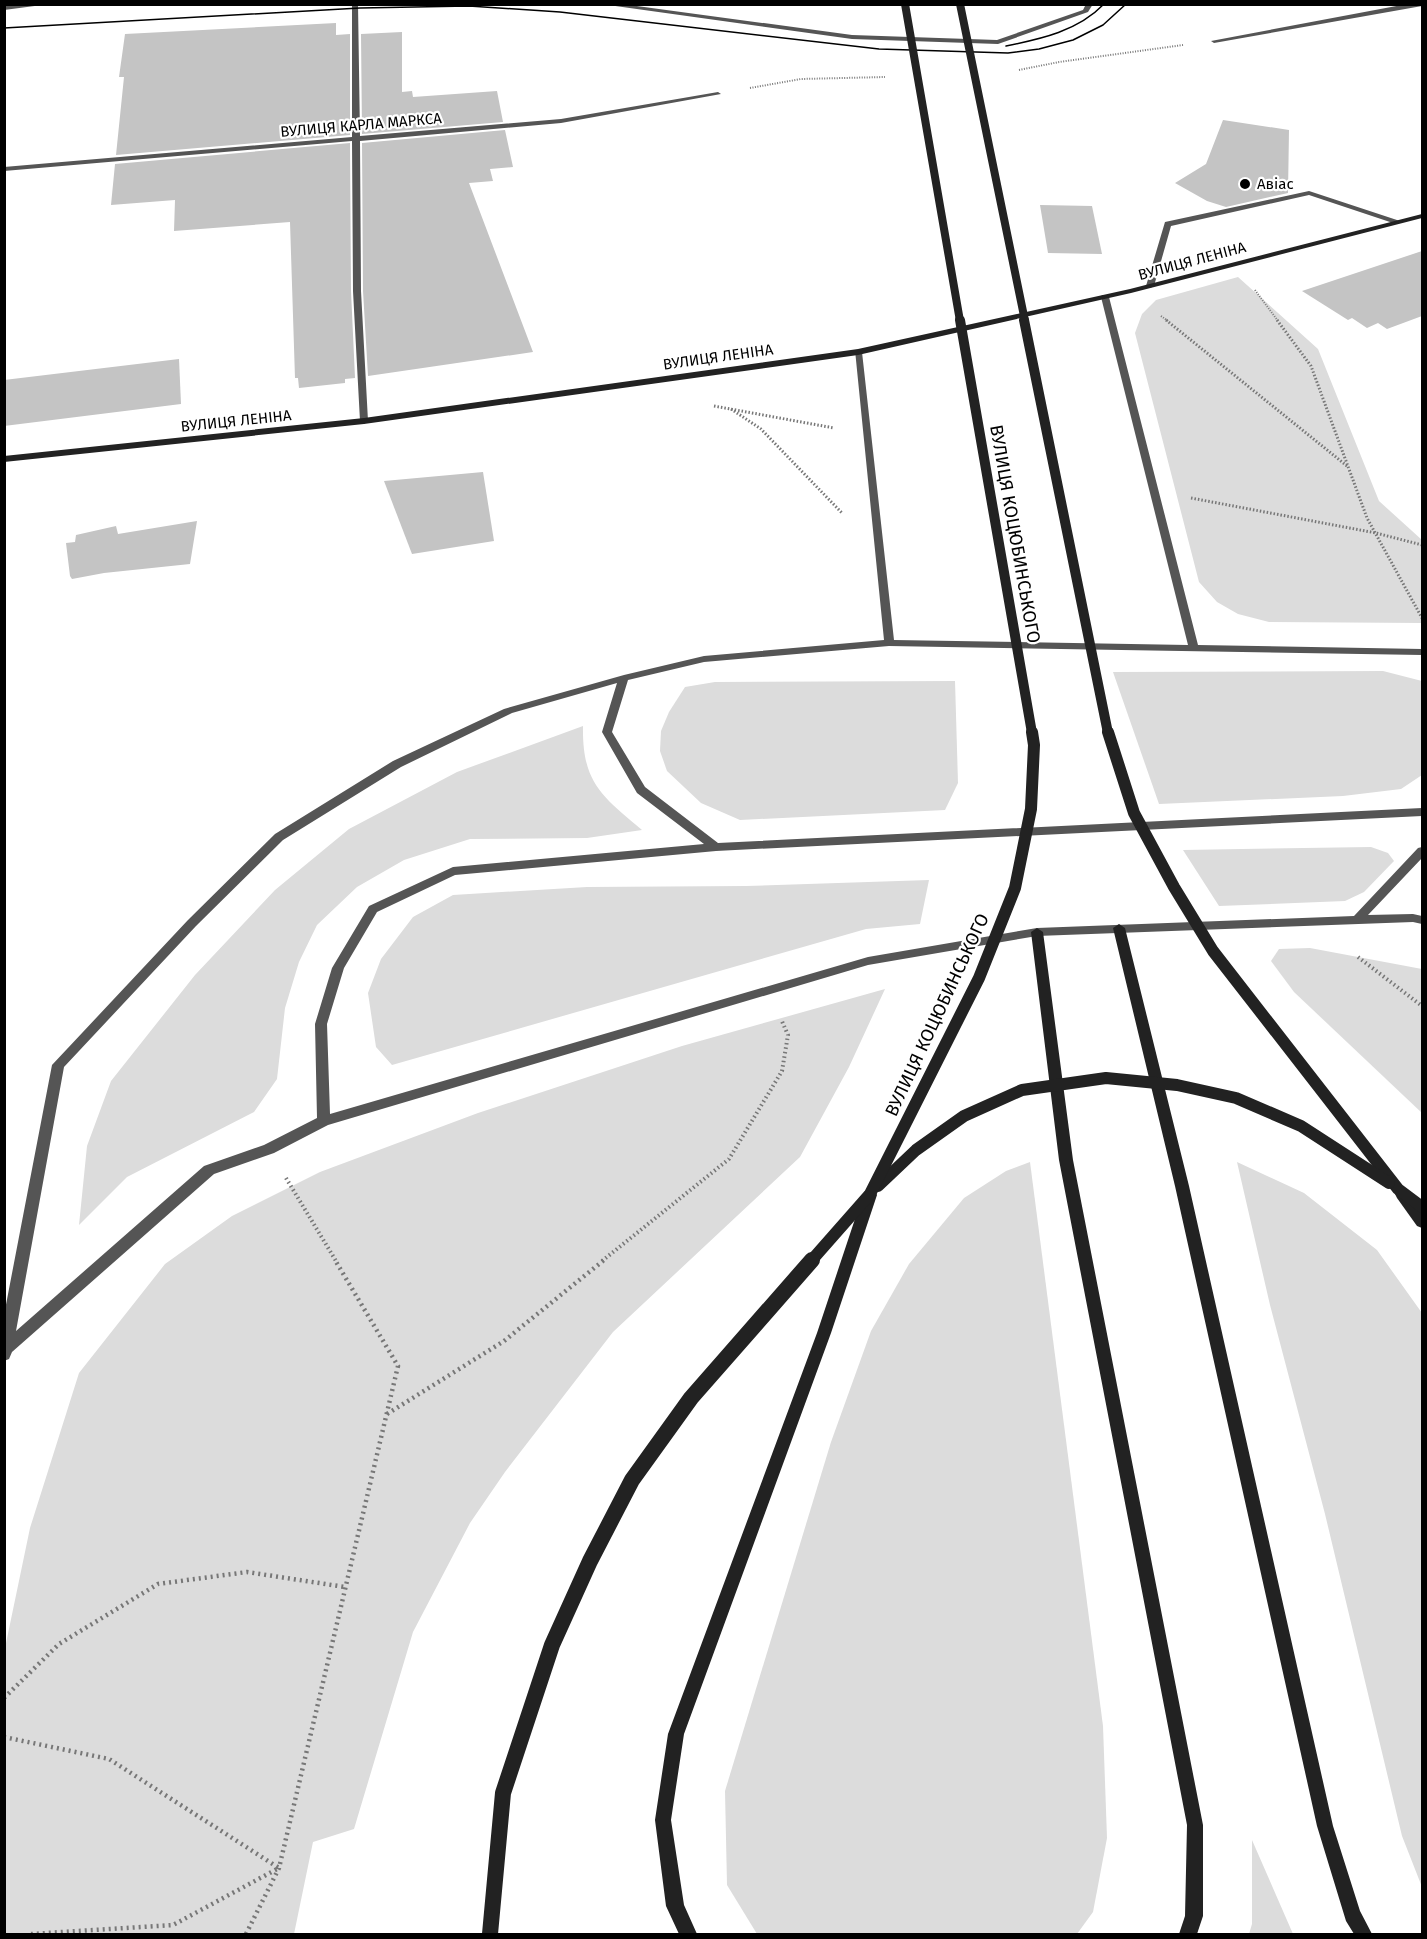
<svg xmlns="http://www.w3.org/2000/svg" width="1427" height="1939" font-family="'Fira Sans',sans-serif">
  <rect width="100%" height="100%" fill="#fff"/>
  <g fill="#dcdcdc">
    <polygon points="1238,277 1318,349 1379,501 1422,540 1422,623 1269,622 1238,614 1217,602 1199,582 1135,333 1142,314 1156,300"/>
    <polygon points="1383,671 1422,681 1422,775 1401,789 1343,796 1159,804 1113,672"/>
    <polygon points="955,681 958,783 945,810 740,820 701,803 667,771 660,751 661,731 669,712 685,687 715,682"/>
    <path d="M583 726C582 783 602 796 642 830L587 838 470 839 404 860 357 887 317 925 299 962 285 1008 277 1079 254 1112 127 1177 79 1225 87 1146 111 1081 195 975 275 890 349 829 457 772Z"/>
    <polygon points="1371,847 1388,853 1394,861 1364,892 1345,901 1219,906 1183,850"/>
    <polygon points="929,880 920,924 866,929 392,1065 376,1047 368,993 381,959 413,917 453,895 587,887 746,886"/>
    <polygon points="1310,948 1422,969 1422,1113 1294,992 1271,961 1279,949"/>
    <polygon points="885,989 849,1067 800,1157 613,1332 505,1472 470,1523 413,1632 354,1829 313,1842 294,1934 5,1934 5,1648 30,1528 79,1373 165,1264 232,1216 320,1172 478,1113 682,1046"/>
    <polygon points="1030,1162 1103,1726 1107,1838 1093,1912 1077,1934 757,1934 727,1885 725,1791 831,1442 871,1331 909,1264 964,1198 1006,1171"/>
    <polygon points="1237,1162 1304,1193 1377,1250 1422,1313 1422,1887 1402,1836 1325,1514 1270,1305"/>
    <polygon points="1252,1840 1293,1934 1249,1934 1252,1924"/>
  </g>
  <g fill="#c4c4c4">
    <polygon points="336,23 336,35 350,34 350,135 116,155 124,77 119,77 125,34"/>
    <polygon points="402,32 402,92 412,91 413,97 497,91 503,122 362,134 361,34"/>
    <polygon points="1223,120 1289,130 1288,193 1226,207 1207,201 1175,183 1206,164"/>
    <polygon points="505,130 513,167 490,169 493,181 469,183 533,352 368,376 363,291 362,143"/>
    <polygon points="350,143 351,291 355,378 345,379 345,383 299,388 298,378 295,378 290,222 174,231 175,200 111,205 115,164"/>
    <polygon points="1040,205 1092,206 1102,254 1048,253"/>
    <polygon points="1422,251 1422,316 1387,329 1378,323 1367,328 1352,318 1348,320 1302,291"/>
    <polygon points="179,359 181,404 4,426 4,380"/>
    <polygon points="483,472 494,541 412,554 384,481"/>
    <polygon points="197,521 190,564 104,573 72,579 70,576 66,543 75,542 76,535 116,526 118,534"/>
  </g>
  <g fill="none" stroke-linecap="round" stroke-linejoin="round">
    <g stroke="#777" stroke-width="2" stroke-dasharray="1 1.5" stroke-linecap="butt">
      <polyline points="1019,70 1059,62 1183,45"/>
      <polyline points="750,88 801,79 885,77"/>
      <polyline points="1255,290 1278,321"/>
      <polyline points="1161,316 1168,321"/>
    </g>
    <g stroke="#777" stroke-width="3" stroke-dasharray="1.5 2" stroke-linecap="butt">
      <polyline points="1166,320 1347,466"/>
      <polyline points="1277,320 1311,366 1367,518 1422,618"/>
      <polyline points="714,406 834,428"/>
      <polyline points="731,409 761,429 842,513"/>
      <polyline points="1191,498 1376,533 1422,545"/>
    </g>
    <g stroke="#777" stroke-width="4" stroke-dasharray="1.5 3" stroke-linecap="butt">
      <polyline points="1358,957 1422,1006"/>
      <polyline points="286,1178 336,1261"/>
      <polyline points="602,1261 729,1159 782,1071 788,1035 781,1019"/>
    </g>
    <g stroke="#777" stroke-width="4.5" stroke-dasharray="2 4" stroke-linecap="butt">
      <polyline points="387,1414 504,1341 604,1260"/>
      <polyline points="4,1698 59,1644 158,1584 247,1572 345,1587"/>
      <polyline points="4,1737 109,1759 279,1868 173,1925 31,1934"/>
      <polyline points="246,1934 279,1868 398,1366 335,1260"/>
    </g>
    <g fill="#555" fill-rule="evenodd">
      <polygon points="1407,4 1422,6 1214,43 1211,41"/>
      <polygon points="1309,191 1403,222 1396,224 1309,195 1171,226 1154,286 1150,288 1146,286 1165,222"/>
    </g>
    <g fill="#555" fill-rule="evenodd">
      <polygon points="21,4 50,4 4,10 4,6"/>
      <polygon points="352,4 358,4 360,136 561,119 718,92 721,94 561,123 360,141 361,291 368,421 364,424 360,421 353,291 352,141 4,171 4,167 352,137"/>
      <polygon points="601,4 622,4 852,35 997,40 1083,10 1086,4 1093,4 1088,12 998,44 852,39"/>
      <path d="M1102 295 1109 297 1198 645 1422 649V655L889 646 704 662 628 680 612 732 645 787 718 843 1422 808V816L716 851 455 875 377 912 344 968 327 1024 330 1114 868 957 1037 928 1354 916 1418 848 1422 847V858L1368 915 1413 914 1422 916V924L1413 922 1037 936 868 965 328 1125 274 1153 214 1174 12 1352 9 1359 4 1361V1315L52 1065 188 920 275 834 393 761 504 709 624 675 704 656 884 640 855 350 862 352 894 640 1188 645 1101 297ZM617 683 602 732 637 793 704 844 453 867 369 906 332 968 315 1024 317 1118 264 1145 204 1166 16 1331 64 1067 196 926 283 840 401 767 512 713Z"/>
    </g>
    <g fill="#222" fill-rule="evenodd">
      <polygon points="1422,214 1422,218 1131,293 858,355 364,424 4,462 4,456 364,418 858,349 1130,289"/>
      <polygon points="1119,924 1125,928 1189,1186 1333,1826 1360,1911 1372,1934 1354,1934 1346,1921 1317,1826 1175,1186 1113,928"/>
      <polygon points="1037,928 1043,932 1073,1160 1203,1825 1203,1916 1197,1934 1179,1934 1185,1916 1187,1825 1059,1160 1031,932"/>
      <polygon points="1402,1188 1407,1190 1422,1212 1422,1228 1417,1226 1397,1198 1395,1194 1397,1190"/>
      <polygon points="870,1189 875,1191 877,1195 831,1333 684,1734 671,1820 684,1905 697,1934 679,1934 666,1906 655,1820 668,1734 817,1333 863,1195 865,1191"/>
    </g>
    <g stroke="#000" stroke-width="1.5">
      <polyline points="4,28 360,8 469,6 560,12 879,49 1008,53 1039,49 1073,40 1103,25 1126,4"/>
      <path d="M1006 46C1041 39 1078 31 1104 4"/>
    </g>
    <g stroke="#222" stroke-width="8">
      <polyline points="905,4 960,321"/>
      <polyline points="960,4 1025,321"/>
    </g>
    <g stroke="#222" stroke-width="10">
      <polyline points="960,320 1032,733"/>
      <polyline points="1024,320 1108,733"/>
    </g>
    <g stroke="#222" stroke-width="12">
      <polyline points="1108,732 1134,813 1174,887 1213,951 1398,1189 1422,1207"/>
      <polyline points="878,1186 916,1150 964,1116 1022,1090 1106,1078 1177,1085 1236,1098 1301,1126 1389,1183"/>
      <polyline points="811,1261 870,1194 979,978 1015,888 1031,809 1034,745 1032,732"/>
    </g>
    <polyline stroke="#222" stroke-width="16" points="490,1934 503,1793 552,1645 590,1561 632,1480 691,1398 812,1260"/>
  </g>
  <circle fill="#000" stroke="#fff" stroke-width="2" cx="1245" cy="184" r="6"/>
  <g text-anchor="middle" stroke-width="4.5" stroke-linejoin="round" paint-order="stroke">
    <g font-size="15" fill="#000" stroke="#fff">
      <text transform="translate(361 125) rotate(-5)" y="5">ВУЛИЦЯ КАРЛА МАРКСА</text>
      <text transform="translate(1192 261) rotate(-15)" y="5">ВУЛИЦЯ ЛЕНІНА</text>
      <text transform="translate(718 357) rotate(-8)" y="5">ВУЛИЦЯ ЛЕНІНА</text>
      <text transform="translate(236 421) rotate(-6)" y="5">ВУЛИЦЯ ЛЕНІНА</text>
    </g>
    <g font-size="15" fill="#000" stroke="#fff" text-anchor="start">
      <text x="1257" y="189">Авіас</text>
    </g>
    <g font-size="18" fill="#000" stroke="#fff">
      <text transform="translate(1015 534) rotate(80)" y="6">ВУЛИЦЯ КОЦЮБИНСЬКОГО</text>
      <text transform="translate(937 1015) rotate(-65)" y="6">ВУЛИЦЯ КОЦЮБИНСЬКОГО</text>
    </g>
  </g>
  <rect width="1427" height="1939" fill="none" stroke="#000000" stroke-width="12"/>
</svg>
